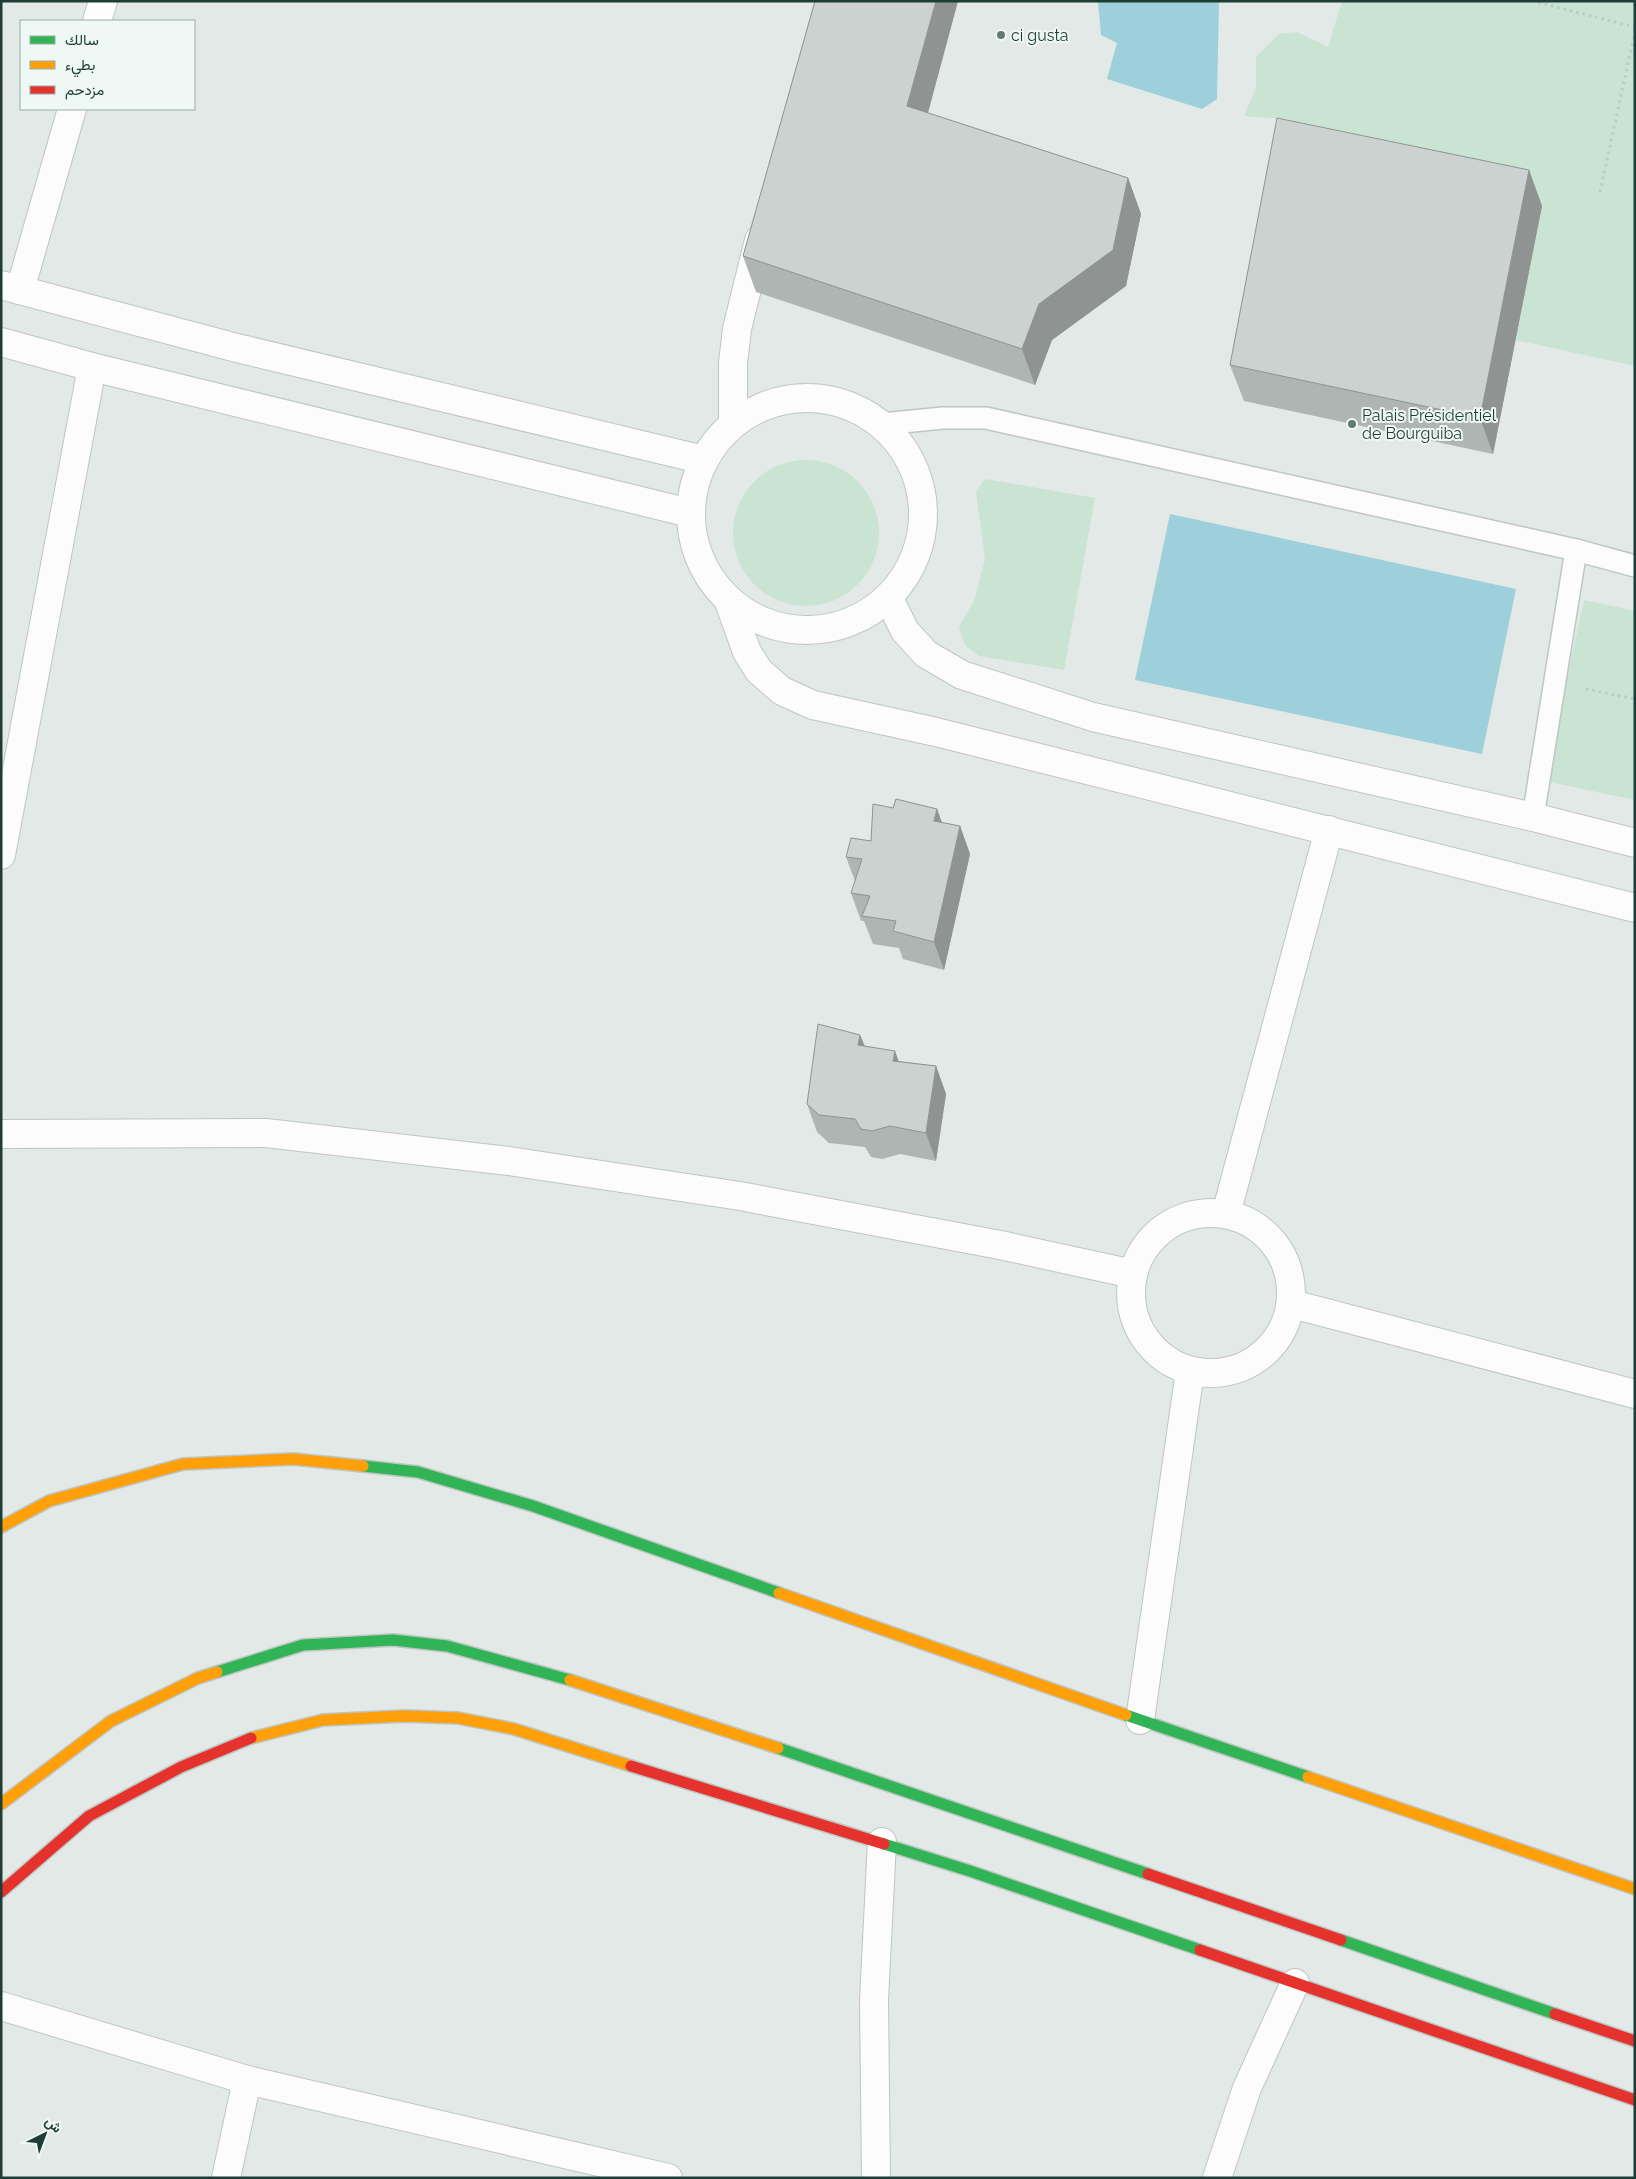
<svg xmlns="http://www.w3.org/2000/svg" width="1636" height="2179" font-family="Raleway,Vazirmatn,sans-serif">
  <rect width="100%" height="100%" fill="#e2e9e6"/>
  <g fill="#c9e4d2">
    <polygon points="1342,1 1635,1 1635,366 1516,340 1542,206 1290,155 1288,119 1244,116 1256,88 1256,57 1279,34 1297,32 1328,47"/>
    <circle cx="806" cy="533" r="73"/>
    <polygon points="985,479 1095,498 1064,670 979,656 965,645 959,627 974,601 985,560 976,491"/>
    <polygon points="1584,600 1635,611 1635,800 1545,781"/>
  </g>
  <g fill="#9ed0db">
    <polygon points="1098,1 1219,1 1217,99 1202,109 1107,79 1117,43 1101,35"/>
    <polygon points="1170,514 1516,589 1482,754 1135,680"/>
  </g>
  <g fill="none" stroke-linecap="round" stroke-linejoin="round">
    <g stroke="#bfc6c3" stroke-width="24">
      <g id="lane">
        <polyline points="882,424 943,418 986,418 1576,550 1635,566"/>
        <polyline points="1533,817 1576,550"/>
      </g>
    </g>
    <g stroke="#bfc6c3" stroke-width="30">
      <g id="street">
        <polyline points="97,21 103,1"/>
        <polyline points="1,285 233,347 704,460"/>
        <polyline points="20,290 72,109"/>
        <polyline points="1,342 92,367 690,513"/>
        <circle cx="807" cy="514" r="116"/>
        <polyline points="733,423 733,363 737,329 759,240"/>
        <polyline points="889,599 905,631 926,654 962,675 1093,717 1533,817 1635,843"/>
        <polyline points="729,602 747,652 759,671 782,691 813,705 936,732 1635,908"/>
        <polyline points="1,855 92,367"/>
        <polyline points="1,1134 266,1133 509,1161 740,1196 1000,1245 1133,1274"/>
        <circle cx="1211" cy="1293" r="80"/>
        <polyline points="1226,1214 1329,830"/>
        <polyline points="1292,1304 1635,1394"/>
        <polyline points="1140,1720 1190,1371"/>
        <polyline points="1,2006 247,2080 668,2178"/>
        <polyline points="226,2178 247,2080"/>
        <polyline points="876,2178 874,2000 882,1842"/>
        <polyline points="1217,2178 1247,2088 1295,1983"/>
      </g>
    </g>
    <g stroke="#bdc6c3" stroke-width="14">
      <g id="fast">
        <polyline points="363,1466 418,1472 533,1506 779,1593"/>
        <polyline points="217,1672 303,1645 393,1640 447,1646 570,1680"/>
        <polyline points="1126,1715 1308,1777"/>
        <polyline points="778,1748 1148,1874"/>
        <polyline points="884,1844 970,1871 1200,1950"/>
        <polyline points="1341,1940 1555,2014"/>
      </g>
    </g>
    <g stroke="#bdc6c3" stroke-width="14">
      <g id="slow">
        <polyline points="1,1527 49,1501 183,1464 293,1459 363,1466"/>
        <polyline points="779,1593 1126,1715"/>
        <polyline points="570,1680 778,1748"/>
        <polyline points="251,1738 323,1720 404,1716 458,1718 514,1729 631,1766"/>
        <polyline points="1308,1777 1635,1889"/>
        <polyline points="1,1804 111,1721 198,1678 217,1672"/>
      </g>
    </g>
    <g stroke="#bdc6c3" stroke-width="14">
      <g id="jam">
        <polyline points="631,1766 884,1844"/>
        <polyline points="1148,1874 1341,1940"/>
        <polyline points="1,1892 89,1816 181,1767 251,1738"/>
        <polyline points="1200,1950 1635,2100"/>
        <polyline points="1555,2014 1635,2041"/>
      </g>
    </g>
    <g stroke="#bfc9c6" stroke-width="3" stroke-dasharray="2.5 4" stroke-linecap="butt">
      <polyline points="1532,1 1635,27"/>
      <polyline points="1600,192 1635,31"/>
      <polyline points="1586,689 1635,699"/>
    </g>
    <use href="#lane" stroke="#fbfcfb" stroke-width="21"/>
    <use href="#street" stroke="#fbfcfb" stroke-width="28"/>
    <use href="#fast" stroke="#30b455" stroke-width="11"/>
    <use href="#slow" stroke="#ff9f0a" stroke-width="11"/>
    <use href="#jam" stroke="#e5322d" stroke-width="11"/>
  </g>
  <g fill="#afb5b3">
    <polygon points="815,1 958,1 928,113 1128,178 1141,214 1126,286 1052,340 1035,385 756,292 743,256"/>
    <polygon points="1529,170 1542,206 1493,454 1244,401 1230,365"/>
    <polygon points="893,808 937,809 942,823 960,826 970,854 944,970 903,959 899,948 873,944 864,921 861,921 851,893 855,881 846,857 871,841"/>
    <polygon points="860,1035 865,1046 899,1061 936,1066 946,1094 936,1161 900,1154 882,1159 871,1157 865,1147 829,1143 817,1132 807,1104"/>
  </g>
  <g fill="#8f9392">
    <polygon points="936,1 958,1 920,142 907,106"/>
    <polygon points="1529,170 1542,206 1493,454 1480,418"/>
    <polygon points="1128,178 1141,214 1126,286 1052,340 1035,385 1022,349 1039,304"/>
    <polygon points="937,809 947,837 934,821"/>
    <polygon points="960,826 970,854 944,970 934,942"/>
    <polygon points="860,1035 871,1063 858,1045"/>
    <polygon points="895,1051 905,1079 893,1061"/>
    <polygon points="936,1066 946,1094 936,1161 926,1133"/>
  </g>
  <g fill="#ccd2d0" stroke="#8f9392">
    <polygon points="815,1 936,1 907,106 1128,178 1113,250 1039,304 1022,349 743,256"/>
    <polygon points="1277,118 1529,170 1480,418 1230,365"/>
    <polygon points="896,799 937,809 934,821 960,826 934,942 893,931 896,921 862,916 870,896 851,893 862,859 846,857 851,838 871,841 873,804 893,808"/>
    <polygon points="818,1024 860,1035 858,1045 895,1051 893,1061 936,1066 926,1133 890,1126 872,1131 861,1129 855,1119 819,1115 807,1104"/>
  </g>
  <g fill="#637974" stroke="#eff8f4" stroke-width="2">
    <circle cx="1001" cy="35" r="5"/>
    <circle cx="1352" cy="424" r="5"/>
  </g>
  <g text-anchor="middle" stroke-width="4" stroke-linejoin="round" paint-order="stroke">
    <g font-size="16" fill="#1e3d36" stroke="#eff8f4" text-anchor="start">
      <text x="1011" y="41">ci gusta</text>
      <text x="1362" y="421">Palais Présidentiel<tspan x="1362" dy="18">de Bourguiba</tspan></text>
    </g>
  </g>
  <rect width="1636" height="2179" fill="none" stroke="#1e3d36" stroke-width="5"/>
  <rect x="20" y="20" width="175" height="90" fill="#eff8f4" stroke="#9bada8"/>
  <rect x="30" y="36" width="25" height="8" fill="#30b455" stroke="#9bada8"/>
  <text x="65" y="45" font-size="15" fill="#1e3d36">سالك</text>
  <rect x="30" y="61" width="25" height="8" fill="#ff9f0a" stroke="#9bada8"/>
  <text x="65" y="70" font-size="15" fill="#1e3d36">بطيء</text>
  <rect x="30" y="86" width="25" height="8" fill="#e5322d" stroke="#9bada8"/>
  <text x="65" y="95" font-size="15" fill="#1e3d36">مزدحم</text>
  <g transform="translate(45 2134) rotate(42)" stroke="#eff8f4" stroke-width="4" paint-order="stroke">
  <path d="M0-4L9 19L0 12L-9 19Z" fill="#1e3d36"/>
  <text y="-8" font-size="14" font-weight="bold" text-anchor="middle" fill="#1e3d36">ش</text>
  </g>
</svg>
